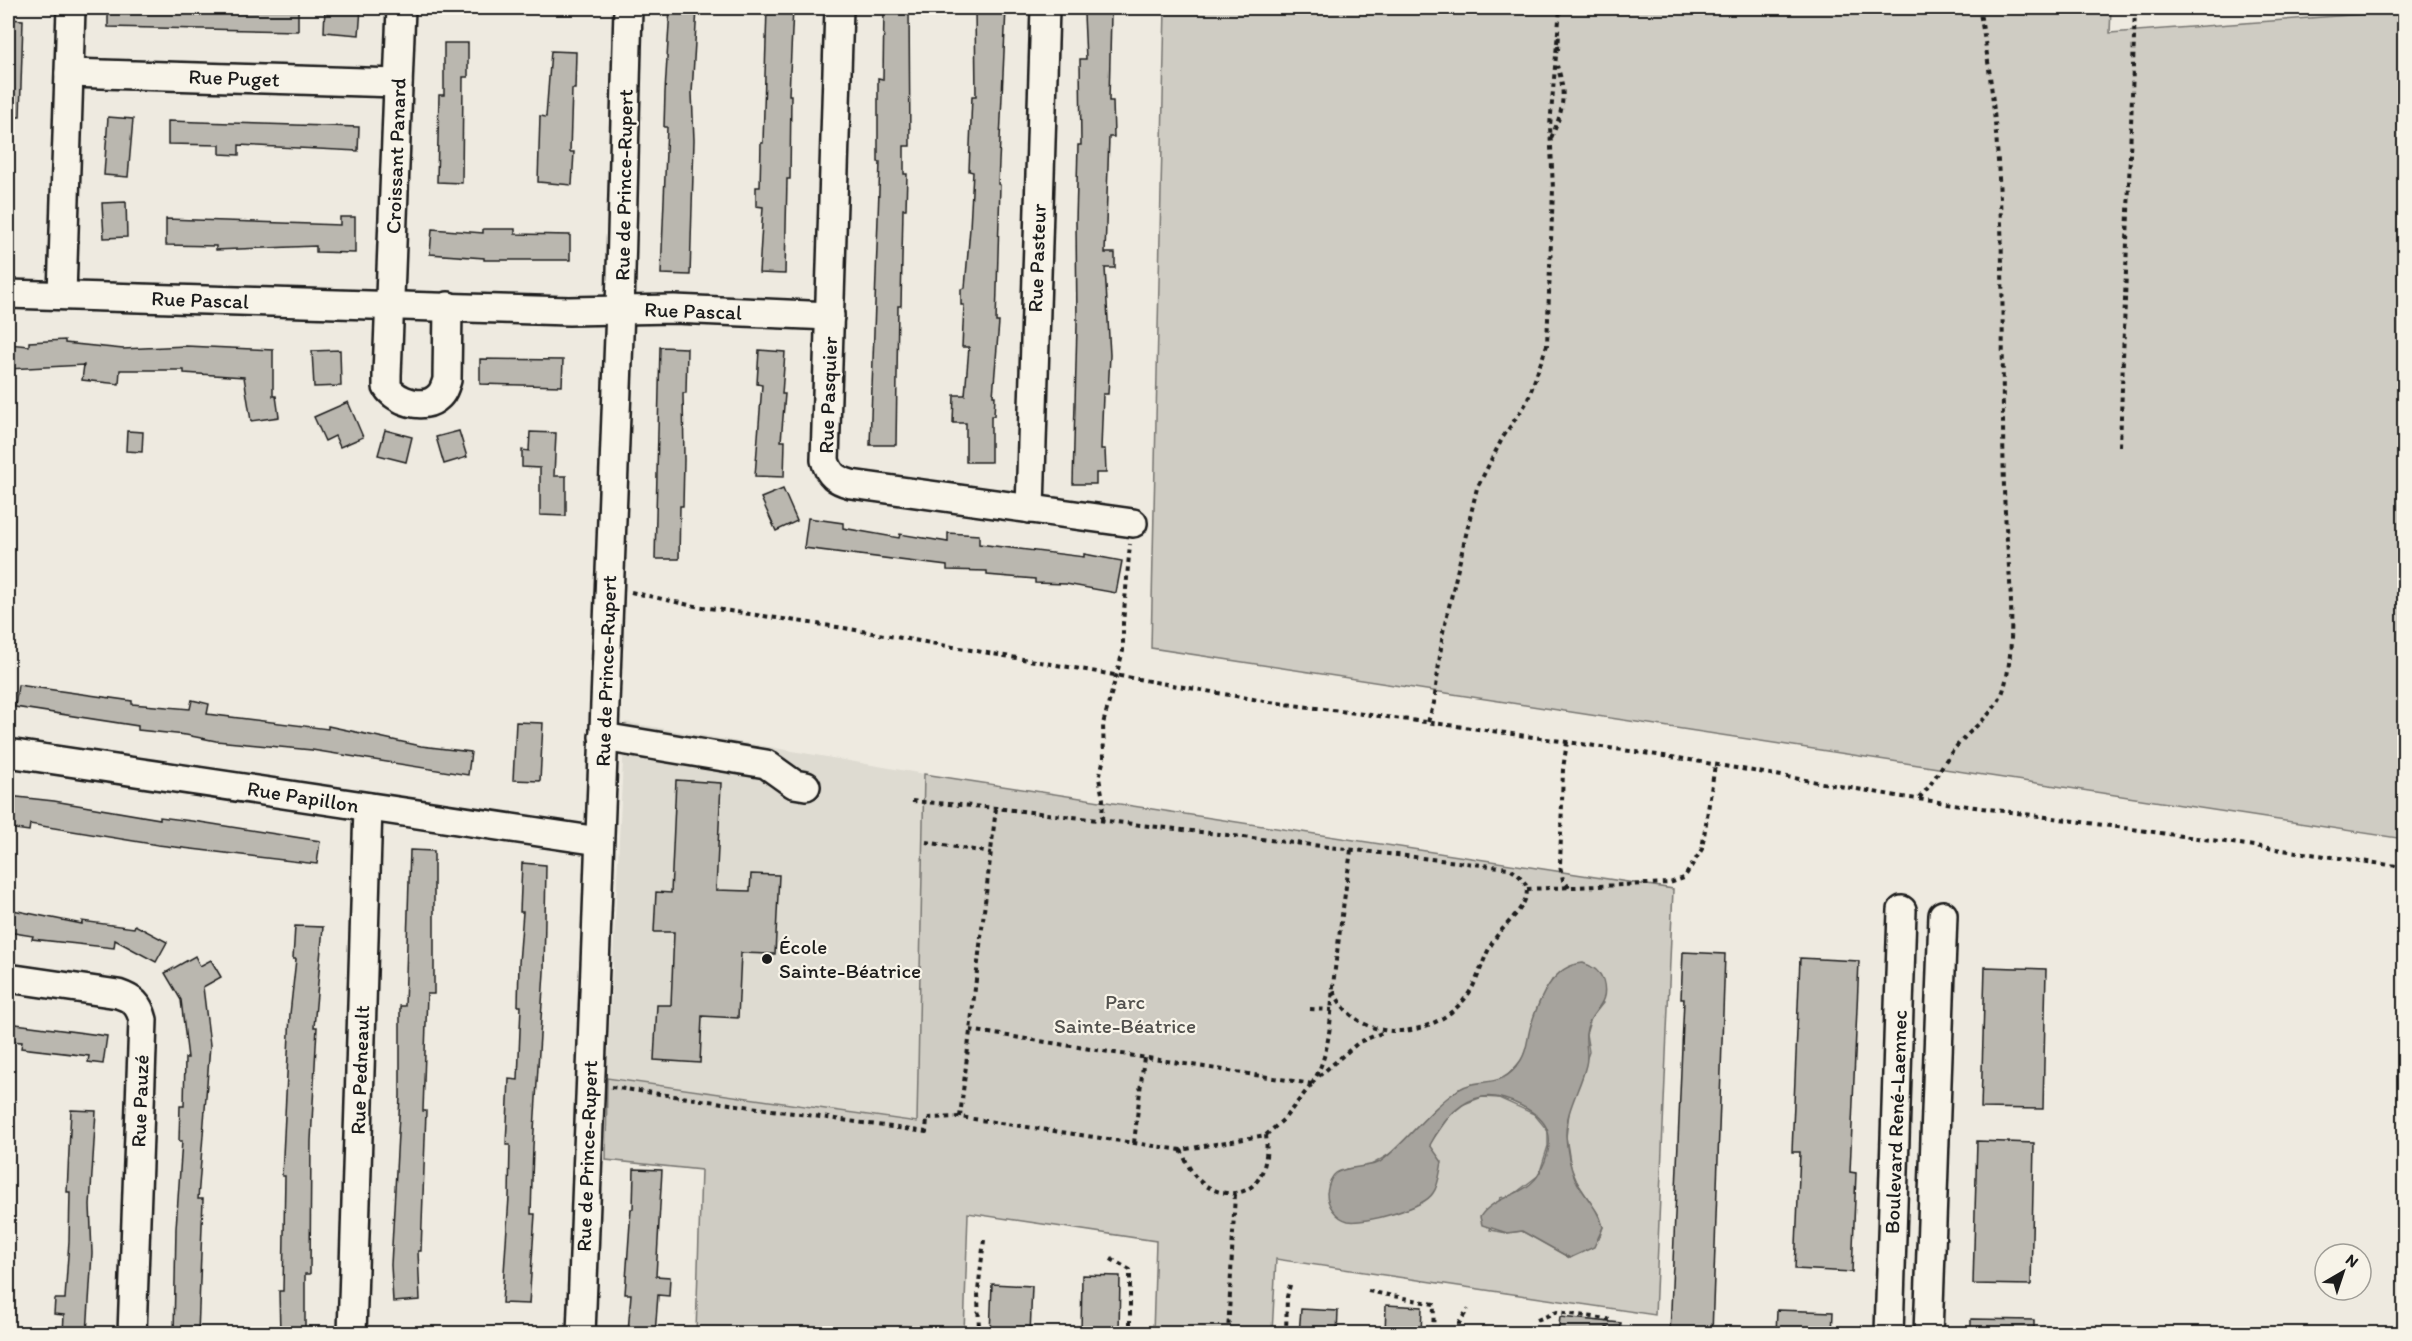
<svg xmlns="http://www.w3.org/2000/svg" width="2412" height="1341" font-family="Itim,sans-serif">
  <rect width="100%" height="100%" fill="#eeeae0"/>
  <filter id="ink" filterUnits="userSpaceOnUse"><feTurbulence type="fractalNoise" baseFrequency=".0167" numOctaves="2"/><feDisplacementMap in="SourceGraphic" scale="12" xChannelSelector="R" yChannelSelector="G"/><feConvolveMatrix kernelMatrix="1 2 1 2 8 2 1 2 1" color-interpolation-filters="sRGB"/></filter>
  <g filter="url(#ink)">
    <polygon fill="#dedbd1" points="625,722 924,774 917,1122 607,1078"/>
    <g fill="#cfccc3" stroke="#767470" stroke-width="1.5" fill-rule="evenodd">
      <polygon points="1165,8 2111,8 2110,33 2404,11 2404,839 1151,648"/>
      <path d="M924 774 1673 889 1655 1315 1276 1259 1272 1333H1153L1156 1241 968 1213 964 1333H696L701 1170 606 1160 607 1078 917 1122ZM1552 980 1603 1003 1591 1018 1586 1034 1589 1052 1570 1105 1566 1137 1571 1168 1577 1182 1600 1217 1603 1227 1599 1239 1570 1258 1522 1231 1507 1233 1490 1230 1500 1198 1513 1195 1539 1175 1548 1146V1131L1534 1114 1499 1098 1482 1097 1464 1104 1449 1116 1429 1145 1328 1186 1346 1169 1368 1167 1395 1151 1429 1115 1459 1089 1498 1082 1508 1075 1521 1061 1528 1046 1531 1026Z"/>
    </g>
    <path fill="#a6a39d" stroke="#6f6d69" stroke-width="1.5" d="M1583 963C1592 966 1600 971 1603 980 1611 1007 1588 1010 1586 1034 1585 1045 1589 1054 1586 1065 1580 1090 1566 1109 1566 1135 1567 1150 1570 1170 1578 1184 1587 1199 1598 1209 1603 1227L1594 1247 1570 1258 1522 1231 1507 1233 1482 1225 1480 1217C1495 1194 1527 1197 1540 1172 1546 1161 1552 1144 1548 1132 1542 1111 1503 1094 1482 1097 1457 1101 1441 1124 1430 1145L1442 1162C1440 1171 1439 1185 1433 1193 1424 1208 1365 1224 1348 1221 1336 1218 1327 1205 1327 1193 1328 1187 1330 1177 1336 1173 1345 1166 1368 1168 1380 1162 1408 1141 1428 1110 1458 1090 1481 1075 1501 1092 1521 1060 1528 1049 1527 1037 1531 1025 1539 999 1553 965 1583 963Z"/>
    <g fill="#bab7af" stroke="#1c1c1c" stroke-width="1.5">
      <polygon points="108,8 298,8 298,31 108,27"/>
      <polygon points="325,8 361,8 359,35 324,32"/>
      <polygon points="670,8 697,8 692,93 694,140 690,275 661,274 667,127 664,127 665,92"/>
      <polygon points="767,8 793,8 789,95 791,95 790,179 787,179 785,274 759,273 763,207 756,206 756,187 760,187 761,143 763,143"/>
      <polygon points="884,8 909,8 910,146 904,146 904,174 907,174 906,209 903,209 901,306 898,306 896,445 870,445 880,162 878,162 878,78 883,79"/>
      <polygon points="975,8 1006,8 998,184 1000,185 996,322 999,322 993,396 995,396 994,416 991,416 991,462 966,462 966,423 953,423 954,395 965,395 969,347 962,347 964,305 961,305 961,289 965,288 970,228 973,172 969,171 972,96 976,96"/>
      <polygon points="1111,13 1109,101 1113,101 1114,137 1109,137 1105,253 1115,253 1115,268 1105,268 1110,355 1108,394 1103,394 1101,449 1105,449 1106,473 1096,473 1096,484 1073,484 1077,324 1076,222 1078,145 1081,145 1080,59 1086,59 1084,14"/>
      <polygon points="8,19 23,20 20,117 8,117"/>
      <polygon points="444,43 468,43 468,77 463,77 462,183 437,182 439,95 444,95"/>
      <polygon points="551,51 576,52 575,89 572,89 570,152 574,152 572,185 538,182 540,116 546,117"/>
      <polygon points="108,117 133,119 128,177 104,175"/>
      <polygon points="168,121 359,127 358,151 239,145 239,155 220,154 220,145 168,144"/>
      <polygon points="126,202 127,237 104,238 102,203"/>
      <polygon points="340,217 355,217 355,253 316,252 316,246 216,250 216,246 166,245 166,219 340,225"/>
      <polygon points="432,229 483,233 483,229 515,229 515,234 570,235 570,260 484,260 484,258 430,254"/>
      <polygon points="65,340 65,343 123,349 186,346 273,350 273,396 276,396 279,417 251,421 244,377 184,373 184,370 120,370 119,384 82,380 84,365 8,369 8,344 29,346 29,342"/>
      <polygon points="660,347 687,348 686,393 683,393 684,460 683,506 680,506 679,559 655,559"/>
      <polygon points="340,350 341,386 314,387 312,351"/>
      <polygon points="759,350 785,352 782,394 785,394 781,441 785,441 784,477 755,476 762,385 757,384"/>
      <polygon points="480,359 563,360 562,386 480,384"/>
      <polygon points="348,402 363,437 340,447 335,436 325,441 314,417"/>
      <polygon points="385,430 412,437 406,462 378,455"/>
      <polygon points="127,431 143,432 142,452 126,451"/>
      <polygon points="459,431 467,457 444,464 436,437"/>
      <polygon points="530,432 556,433 554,476 566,476 566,516 540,515 540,468 522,467 522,450 529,451"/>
      <polygon points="783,489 797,521 776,531 761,498"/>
      <polygon points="808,518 843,523 843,528 899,538 900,534 948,542 948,533 979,535 979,544 1084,557 1084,554 1122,561 1116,593 1066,584 1035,583 1035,579 987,575 987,571 947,570 947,566 804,548"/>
      <polygon points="18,685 132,701 132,704 190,709 192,700 209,704 207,714 328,729 328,726 421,746 471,752 468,775 312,750 216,741 186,735 138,730 138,726 15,707"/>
      <polygon points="516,722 543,723 540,781 513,780"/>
      <polygon points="676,780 721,783 716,890 750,891 751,874 779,875 775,954 741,953 738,1018 702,1016 700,1063 654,1060 657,1005 671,1005 674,932 654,932 656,892 671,893"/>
      <polygon points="8,796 54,801 160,819 160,817 200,822 320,841 317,864 158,845 30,824 29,831 8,828"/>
      <polygon points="410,850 434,851 434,994 427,994 423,1111 426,1111 421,1251 418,1251 420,1300 393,1302 391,1265 400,1096 400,1006 405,1006"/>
      <polygon points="522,863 546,865 544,972 533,1146 531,1214 535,1214 529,1304 502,1303 509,1197 510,1145 506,1145 509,1079 518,1080 521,1006 518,1006 519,963 523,912 520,912"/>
      <polygon points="8,909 82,924 82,921 134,928 135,925 167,942 156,962 115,940 114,948 32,939 33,936 8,932"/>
      <polygon points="295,926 323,927 314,1027 317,1027 311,1141 310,1274 305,1274 305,1333 280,1333 279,1291 283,1291 285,1176 282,1176 290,1014 296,959 293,959"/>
      <polygon points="1683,952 1725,954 1712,1334 1670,1334 1684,999 1681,999"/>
      <polygon points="195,956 200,966 211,960 221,977 203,987 210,1045 198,1199 203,1199 198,1334 174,1334 176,1228 182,1141 179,1141 180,1106 184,1106 185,1058 188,1058 181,1000 165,973"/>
      <polygon points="1800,958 1859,961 1850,1172 1856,1173 1852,1272 1795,1269 1800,1152 1792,1152"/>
      <polygon points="1985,967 2046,969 2043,1109 1981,1108"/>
      <polygon points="8,1023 107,1036 103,1064 88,1062 89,1056 21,1048 22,1042 8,1041"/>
      <polygon points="71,1110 96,1111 90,1205 92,1253 87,1334 63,1334 64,1315 54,1314 55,1299 65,1299 69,1241 70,1192 67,1192"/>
      <polygon points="1977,1141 2034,1143 2031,1285 1973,1284"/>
      <polygon points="634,1169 662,1170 656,1276 670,1277 669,1296 658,1295 655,1334 628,1332 631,1294 625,1294 631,1209 633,1209"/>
      <polygon points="1082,1275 1120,1276 1119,1334 1081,1334"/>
      <polygon points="992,1284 1032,1286 1030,1334 990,1334"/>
      <polygon points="1386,1305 1422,1307 1421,1334 1385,1334"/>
      <polygon points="1301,1309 1338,1311 1337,1334 1299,1334"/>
      <polygon points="1777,1310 1833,1312 1832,1334 1776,1334"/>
      <polygon points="1560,1317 1621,1323 1620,1334 1558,1334"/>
      <polygon points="1971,1319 2034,1320 2034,1334 1971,1334"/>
    </g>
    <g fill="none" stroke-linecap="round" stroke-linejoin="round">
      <g stroke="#1c1c1c" stroke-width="32">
        <g id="minor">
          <path d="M401 8 387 375V387C396 401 424 411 438 397 443 393 445 386 447 380L448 306"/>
          <path d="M839 8 825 460C829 475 836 480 851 484L1133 523"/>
          <polyline points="69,73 398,83"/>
          <polyline points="8,294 569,311 674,309 830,316"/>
          <polyline points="62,295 71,8"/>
          <polyline points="1030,509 1045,8"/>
          <polyline points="603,737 766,764 794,784 806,786"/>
          <polyline points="8,753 599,841"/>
          <path d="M8 978 118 994C133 999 139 1004 143 1020L132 1334"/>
          <polyline points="352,1334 368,807"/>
          <polyline points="581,1334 620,309 628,8"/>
          <polyline points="1889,1334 1902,910"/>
          <polyline points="1928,1334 1943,915"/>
        </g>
      </g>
      <g stroke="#1c1c1c" stroke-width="4" stroke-dasharray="4.5 4.5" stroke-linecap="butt">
        <polyline points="1558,50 1559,34"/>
        <path d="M1551 138C1563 112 1567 93 1557 66"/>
        <polyline points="2120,446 2135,8"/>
        <polyline points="631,592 689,605 844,628 1270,702 1464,727 1678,758 1903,797 2404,867"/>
        <polyline points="1428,722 1434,703 1443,632 1477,488 1503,437 1527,402 1547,345 1553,189 1550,126 1560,8"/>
        <polyline points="1567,742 1563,769 1560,866 1563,880 1569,887"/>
        <path d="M1919 798C1935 782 1942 763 1956 747 1972 727 1997 713 2004 688 2020 633 2005 546 2004 488 2000 328 2010 166 1979 8"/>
        <path d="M912 801 996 808 1508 868C1551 892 1509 917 1494 940 1481 960 1479 983 1463 1001 1427 1042 1355 1044 1333 989"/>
        <polyline points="1102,820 1103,799 1099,778 1104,758 1103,724 1123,651 1123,623 1130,544"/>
        <polyline points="926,842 991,853"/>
        <polyline points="1527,889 1670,883 1684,878 1702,849 1715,765"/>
        <polyline points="1310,1009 1332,1010"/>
        <polyline points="970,1030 1312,1084"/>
        <polyline points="1319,1076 1359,1042 1384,1032"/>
        <path d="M1312 1084C1331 1052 1330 1022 1333 986 1338 941 1345 895 1351 850"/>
        <path d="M611 1087 926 1132 927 1118 960 1117 1181 1150 1266 1135C1269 1164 1261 1196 1226 1193 1217 1192 1208 1188 1201 1182 1191 1174 1186 1161 1181 1150"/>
        <polyline points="960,1117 996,808"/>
        <polyline points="1266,1135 1283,1120 1312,1084"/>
        <polyline points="1134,1143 1144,1057"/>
        <polyline points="1111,1259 1130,1270 1130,1334"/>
        <polyline points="1368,1291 1434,1304 1433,1334"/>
        <polyline points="1537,1320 1557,1312 1608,1319 1607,1334"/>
        <polyline points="979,1334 978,1291 984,1240"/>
        <polyline points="1228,1334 1235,1193"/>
        <polyline points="1286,1334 1287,1297 1291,1281"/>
        <polyline points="1459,1334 1459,1323 1468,1309"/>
      </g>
      <use href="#minor" stroke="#f7f3e8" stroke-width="27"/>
    </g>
  </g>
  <circle fill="#1c1c1c" stroke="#f7f3e8" stroke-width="2" cx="767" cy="959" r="6"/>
  <g text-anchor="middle" stroke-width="4.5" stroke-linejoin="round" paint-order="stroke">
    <g font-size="21" fill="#1c1c1c" stroke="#f7f3e8">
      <text transform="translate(234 78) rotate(2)" y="7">Rue Puget</text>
      <text transform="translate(396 156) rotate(-88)" y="7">Croissant Panard</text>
      <text transform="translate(624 185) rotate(-89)" y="7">Rue de Prince-Rupert</text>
      <text transform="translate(1037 258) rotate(-88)" y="7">Rue Pasteur</text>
      <text transform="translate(200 300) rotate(2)" y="7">Rue Pascal</text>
      <text transform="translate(693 311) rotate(2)" y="7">Rue Pascal</text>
      <text transform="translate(828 395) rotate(-88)" y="7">Rue Pasquier</text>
      <text transform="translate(606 671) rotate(-88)" y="7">Rue de Prince-Rupert</text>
      <text transform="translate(303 797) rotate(9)" y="7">Rue Papillon</text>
      <text transform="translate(360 1070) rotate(-88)" y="7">Rue Pedneault</text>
      <text transform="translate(140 1101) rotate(-88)" y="7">Rue Pauzé</text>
      <text transform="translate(1896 1122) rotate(-88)" y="7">Boulevard René-Laennec</text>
      <text transform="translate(587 1156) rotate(-88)" y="7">Rue de Prince-Rupert</text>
    </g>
    <g font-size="21" fill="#1c1c1c" stroke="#f7f3e8" text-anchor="start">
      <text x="779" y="954">École<tspan x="779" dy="24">Sainte-Béatrice</tspan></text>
    </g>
    <g font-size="21" fill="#52514e" stroke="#f7f3e8">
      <text x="1125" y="1009">Parc<tspan x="1125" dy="24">Sainte-Béatrice</tspan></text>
    </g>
  </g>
  <rect width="2412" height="1341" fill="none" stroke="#f7f3e8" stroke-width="30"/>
  <rect x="15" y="15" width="2382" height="1311" fill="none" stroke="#1c1c1c" stroke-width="2" filter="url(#ink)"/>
  <g transform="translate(2343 1272) rotate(39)"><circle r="28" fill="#f7f3e8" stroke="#9f9d96" stroke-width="1.5"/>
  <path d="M0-4.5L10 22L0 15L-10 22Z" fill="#1c1c1c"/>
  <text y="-9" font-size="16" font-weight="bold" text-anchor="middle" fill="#1c1c1c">N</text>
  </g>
</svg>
